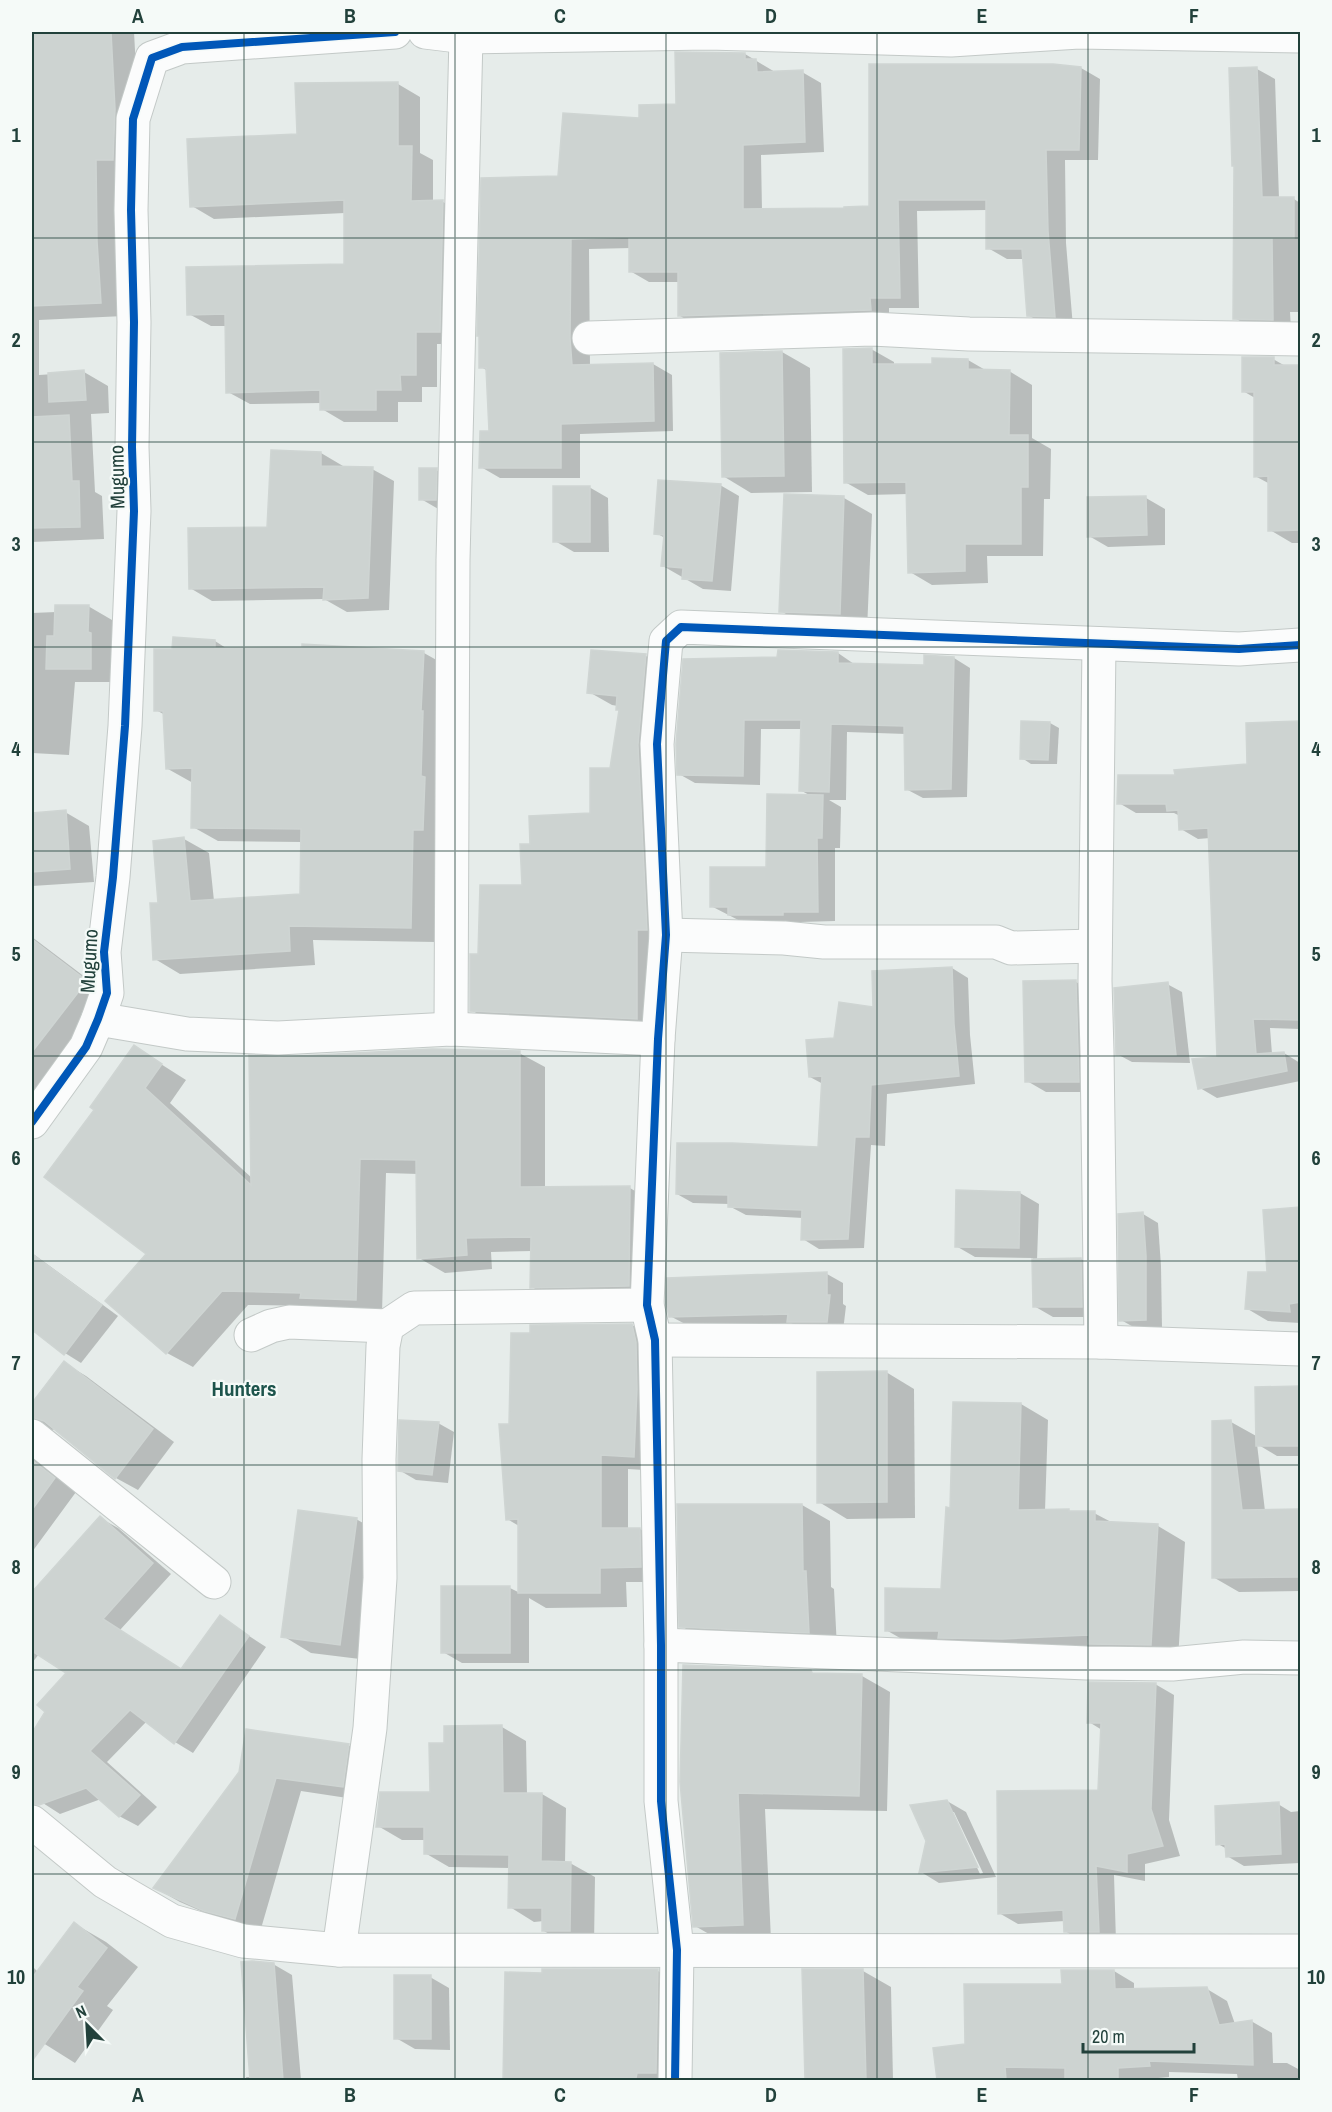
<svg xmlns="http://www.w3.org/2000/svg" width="1332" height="2112" font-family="'Archivo Narrow',sans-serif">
  <rect width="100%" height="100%" fill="#e6ecea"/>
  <g fill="#0003" fill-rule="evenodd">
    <polygon points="32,32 134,32 139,123 124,316 39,320 39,375 84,372 108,386 109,413 91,414 95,492 102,496 104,539 32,542"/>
    <polygon points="745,54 775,72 802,72 821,83 824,152 761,155 762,211 871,207 1081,68 1100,79 1098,160 1065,160 1066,243 1073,327 1047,326 1028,315 1024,259 1007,259 988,248 987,210 917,211 919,308 889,308 889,320 698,326 680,316 680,282 649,282 630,271 631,248 589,249 590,366 653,364 672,375 673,431 580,434 580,478 500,478 481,467 491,433 488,371 481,367 559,178 640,119 677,105"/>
    <polygon points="1257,69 1275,79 1279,199 1294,199 1300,203 1300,312 1290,312 1291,329 1253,329 1235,318"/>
    <polygon points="398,84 420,97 420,153 433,160 433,202 443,202 465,214 462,344 437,344 437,387 422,387 422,402 398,402 398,422 344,422 322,409 322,403 250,404 228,392 227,326 211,326 189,314 346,266 345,213 214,219 192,206 299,136"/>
    <polygon points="871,349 894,362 894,365 934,365 968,360 987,371 1009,371 1032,385 1032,438 1051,449 1050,499 1044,499 1043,556 987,556 988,583 932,585 910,572 908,494 868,495 845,482"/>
    <polygon points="782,352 810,368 812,492 751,493 723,476 721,354"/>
    <polygon points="1273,359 1287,367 1300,366 1300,543 1292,543 1270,530 1270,484 1255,476 1255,398 1243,391"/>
    <polygon points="321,453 343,466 343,468 372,469 394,481 389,610 347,612 324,599 212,601 190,588 268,529"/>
    <polygon points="436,470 455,481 440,510 421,499"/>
    <polygon points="720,485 739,496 731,591 703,589 663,566 665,538 656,533"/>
    <polygon points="589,487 608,498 609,552 574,552 555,541"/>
    <polygon points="786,496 844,498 872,514 867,630 809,628 781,611"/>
    <polygon points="1146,498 1165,509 1165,545 1108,547 1089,536"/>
    <polygon points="88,606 112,620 112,646 115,648 115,682 75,682 69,755 32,753 32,613 56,612"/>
    <polygon points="215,641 229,650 424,653 449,667 436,942 313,940 315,965 180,974 155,959 160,904 184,839 209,853 214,901 301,896 302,842 218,841 193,827 193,783 168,769 165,715 156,710 174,650"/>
    <polygon points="838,653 854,664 926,666 954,658 970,668 967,797 923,798 906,789 906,734 847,732 846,800 829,800 841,807 840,848 835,848 835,921 800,922 800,925 748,925 711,906 768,868 811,796 800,790 802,729 761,729 760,785 695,783 679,774 779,659"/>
    <polygon points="646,656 668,669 659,1031 494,1023 471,1010 480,956 524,887 531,845 591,814 611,769 620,711 618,709 618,706 612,705 589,692"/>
    <polygon points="1050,723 1059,728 1057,764 1031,764 1022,758"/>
    <polygon points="1300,723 1300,1029 1270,1028 1272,1054 1284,1053 1300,1063 1300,1081 1217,1098 1200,1088 1219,1059 1210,838 1198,839 1181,829 1180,816 1174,813 1136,813 1119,803 1176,777 1248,765 1247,724"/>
    <polygon points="65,812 89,826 94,882 32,886 32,814"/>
    <polygon points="32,937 110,996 32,1100"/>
    <polygon points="952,968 968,978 970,1035 975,1084 887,1094 885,1146 871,1145 864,1248 819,1249 803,1239 803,1218 746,1215 729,1206 729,1204 693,1203 677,1194 820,1148 823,1084 810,1077 836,1039 874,1009"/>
    <polygon points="1076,982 1095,993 1097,1092 1046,1092 1027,1081"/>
    <polygon points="1167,984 1182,992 1190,1063 1132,1062 1117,1054"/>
    <polygon points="134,1047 186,1080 170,1103 253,1179 279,1058 519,1053 545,1067 545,1188 630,1188 655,1203 654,1300 557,1302 532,1287 532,1251 491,1252 492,1269 445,1273 419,1258 418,1174 386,1173 382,1313 327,1312 317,1306 248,1305 193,1367 167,1353 107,1301 148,1254 96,1110"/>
    <polygon points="1300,1115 1300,1323 1268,1321 1246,1308 1268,1274 1298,1209"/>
    <polygon points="1020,1193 1039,1204 1037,1260 1081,1259 1100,1270 1100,1317 1053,1317 1034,1306 1033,1258 975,1257 956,1246"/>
    <polygon points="1143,1214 1158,1223 1161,1266 1162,1328 1137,1329 1121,1320"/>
    <polygon points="32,1253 118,1316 81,1363 65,1353 32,1328"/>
    <polygon points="827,1274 843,1283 843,1304 846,1306 843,1331 805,1330 791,1323 687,1325 670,1316"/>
    <polygon points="632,1325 659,1341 660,1471 628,1469 628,1529 640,1529 666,1545 667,1582 626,1582 627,1607 546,1608 529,1598 529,1663 462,1663 443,1652 510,1588 520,1593 519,1526 507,1519 511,1426 532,1334"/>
    <polygon points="64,1363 86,1376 174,1442 138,1490 116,1478 56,1429 47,1431 76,1492 32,1552 32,1405"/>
    <polygon points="886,1372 914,1389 915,1518 847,1519 819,1502"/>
    <polygon points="1300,1387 1300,1456 1277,1456 1257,1444 1265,1511 1300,1511 1300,1591 1239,1592 1213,1577 1231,1422 1258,1437 1257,1388"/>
    <polygon points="1021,1404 1048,1420 1045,1511 1068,1510 1073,1513 1094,1513 1113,1523 1158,1526 1185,1542 1178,1660 914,1646 886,1630 943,1590 951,1509"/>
    <polygon points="438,1423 454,1432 448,1483 416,1480 399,1470"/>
    <polygon points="802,1505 830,1521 831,1587 834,1589 837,1648 709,1642 681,1626 679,1506"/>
    <polygon points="100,1518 118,1528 171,1574 120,1630 182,1670 220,1617 266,1647 193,1753 175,1742 147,1721 107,1762 157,1807 138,1826 119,1816 101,1799 60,1814 32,1796 32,1736 68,1673 39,1654 32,1663 32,1595"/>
    <polygon points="356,1519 384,1535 368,1660 311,1653 283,1636"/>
    <polygon points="811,1672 816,1675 862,1676 890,1692 887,1811 765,1809 771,1940 723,1942 695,1926 684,1823"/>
    <polygon points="1155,1684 1174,1695 1169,1820 1180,1856 1145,1864 1145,1881 1114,1875 1116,1942 1083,1942 1065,1931 1065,1921 1018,1924 999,1913 1100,1792 1102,1730 1089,1722"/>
    <polygon points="502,1727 526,1741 527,1794 542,1794 566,1808 565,1863 570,1863 595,1877 594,1945 568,1945 544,1931 544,1921 534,1922 510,1907 510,1868 449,1867 425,1853 425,1840 402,1840 378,1826 432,1794 446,1744"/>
    <polygon points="348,1745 373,1759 367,1801 301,1791 260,1932 231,1924 180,1902 155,1888 240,1773"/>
    <path d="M947 1801 966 1812 996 1877 939 1883 921 1872ZM951 1812H954L983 1873 980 1874Z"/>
    <polygon points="1278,1804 1291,1812 1300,1811 1300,1863 1244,1866 1227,1856 1227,1849 1218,1844"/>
    <polygon points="75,1924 106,1942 138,1967 107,2006 113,2010 75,2063 32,2036 32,1966 38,1972"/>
    <polygon points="273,1964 292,1975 301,2080 247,2080 246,2077 252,2077"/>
    <polygon points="658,1971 681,1984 679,2080 505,2080 507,1974"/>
    <polygon points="804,1971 863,1971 891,1987 893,2080 807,2080"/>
    <polygon points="1114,1971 1134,1983 1134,1990 1207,1989 1227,2001 1235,2024 1251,2021 1272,2033 1273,2063 1287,2063 1300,2070 1300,2080 1238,2080 1237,2074 1169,2072 1169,2077 1137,2080 938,2080 935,2049 967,2046 1063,1985"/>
    <polygon points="430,1977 449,1988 450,2050 415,2049 396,2038"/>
  </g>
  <g fill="#cdd3d1" stroke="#cfd5d3" stroke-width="1.5">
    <polygon points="32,32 111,32 115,109 113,160 96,160 97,241 101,303 32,306"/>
    <polygon points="675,52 745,53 745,59 756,59 757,72 803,70 805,142 743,145 743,209 844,208 844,207 869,206 869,64 1053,64 1081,67 1079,150 1046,150 1048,231 1055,317 1027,316 1022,249 986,249 986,200 898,200 900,298 870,298 871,310 678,316 678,272 629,272 629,237 571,239 570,338 572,365 653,363 654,421 561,424 561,468 479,468 480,431 489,431 486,368 479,368 479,336 477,336 481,178 558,176 563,113 639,118 639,105 676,104"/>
    <polygon points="1257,67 1262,197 1294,197 1294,238 1272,238 1273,320 1233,319 1234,166 1232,166 1229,68"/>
    <polygon points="398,82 398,146 412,146 411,201 443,200 440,332 416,332 416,375 400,375 401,390 376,390 376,410 320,410 320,390 226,393 225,314 187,315 186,267 344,264 344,200 190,207 187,139 297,134 295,83"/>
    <polygon points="872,348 872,364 932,364 932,358 968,359 968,369 1010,370 1009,435 1028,435 1028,487 1021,487 1021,544 965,544 965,571 908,573 906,482 844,483 843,349"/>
    <polygon points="782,351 784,476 722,477 720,353"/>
    <polygon points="1242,357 1274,357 1274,365 1300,365 1300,530 1268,531 1268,476 1254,477 1254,392 1242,392"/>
    <polygon points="84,370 86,400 49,402 48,373"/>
    <polygon points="69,415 72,481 79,481 80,527 32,528 32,417"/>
    <polygon points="271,450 321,452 321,466 373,467 368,598 323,600 324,587 189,589 188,528 267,527"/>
    <polygon points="419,468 437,468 436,500 419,500"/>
    <polygon points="658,480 721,484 712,581 682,579 683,568 661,566 664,535 654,534"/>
    <rect x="553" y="486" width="37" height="56"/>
    <polygon points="784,494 844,496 840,614 779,612"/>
    <polygon points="1146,496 1147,535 1087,537 1087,497"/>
    <polygon points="55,605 89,605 88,632 91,633 91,669 46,669 47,636 54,636"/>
    <polygon points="173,637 215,640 215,648 302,647 302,644 424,651 421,711 423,711 421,776 425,777 423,830 413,830 411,928 289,926 290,951 153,960 150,903 158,903 153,841 184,837 190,901 300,894 301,829 191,828 192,768 166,769 163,711 154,711 154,649 172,649"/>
    <polygon points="591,650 646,654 638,745 647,930 637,930 637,1019 470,1011 470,954 478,954 480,885 522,885 520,844 530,844 529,816 590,813 590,768 610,768 619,710 616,710 617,696 587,693"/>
    <polygon points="778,650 838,652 838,663 924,665 924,655 954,657 951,789 905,790 904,726 831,724 829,792 799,791 801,720 744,720 743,776 677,775 676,744 683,659 777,657"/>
    <polygon points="1021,721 1050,722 1048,760 1020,759"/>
    <polygon points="1300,721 1300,1020 1253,1019 1256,1054 1284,1052 1287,1071 1198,1089 1192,1059 1217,1057 1208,828 1179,830 1178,810 1167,811 1166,804 1117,804 1118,775 1175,775 1174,770 1247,764 1246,723"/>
    <polygon points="767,794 823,795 822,838 817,838 818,912 783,912 783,915 728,915 728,907 710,907 710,867 766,867"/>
    <polygon points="66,810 70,869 32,872 32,813"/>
    <polygon points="32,939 87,981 32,1052"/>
    <polygon points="952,967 954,1024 959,1076 871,1085 869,1137 855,1137 848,1239 801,1240 802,1210 728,1207 728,1195 676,1194 677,1143 732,1143 818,1147 822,1076 809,1077 806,1040 834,1038 839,1002 873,1007 872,971"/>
    <polygon points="1076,980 1079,1082 1025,1082 1023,981"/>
    <polygon points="1168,982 1176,1055 1116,1055 1114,988"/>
    <polygon points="134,1045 162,1064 145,1088 251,1185 249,1055 279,1057 432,1049 520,1051 520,1187 630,1186 629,1286 530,1288 531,1237 466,1238 467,1255 417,1259 416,1160 360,1159 356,1300 300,1298 301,1293 222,1291 166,1354 105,1301 146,1254 44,1177 94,1110 90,1107"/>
    <polygon points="956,1190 1020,1192 1019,1248 955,1247"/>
    <polygon points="1300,1207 1300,1302 1289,1304 1290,1312 1245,1309 1248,1272 1267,1272 1263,1210"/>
    <polygon points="1143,1212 1146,1256 1146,1320 1119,1321 1118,1214"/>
    <polygon points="32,1254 102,1305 64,1355 32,1330"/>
    <polygon points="1081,1258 1082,1307 1033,1307 1032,1259"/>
    <polygon points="827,1272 827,1295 830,1295 827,1322 787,1322 788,1314 669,1317 666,1303 667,1278"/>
    <polygon points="632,1324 636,1342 637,1389 634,1457 601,1455 601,1528 640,1528 641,1567 600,1568 600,1593 518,1593 518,1519 506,1520 499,1424 509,1424 511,1333 530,1333 530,1325"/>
    <polygon points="64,1361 153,1429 115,1479 44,1421 32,1418 32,1403"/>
    <polygon points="887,1371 887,1502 817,1503 817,1372"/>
    <polygon points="1300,1386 1300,1446 1256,1446 1255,1387"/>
    <polygon points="953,1402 1021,1403 1018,1510 1069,1509 1069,1511 1095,1511 1095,1521 1158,1524 1151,1645 1088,1644 1089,1635 1002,1639 938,1638 939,1631 885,1631 885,1588 941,1589 946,1507 950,1508"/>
    <polygon points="399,1420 439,1422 432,1475 398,1471"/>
    <polygon points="1231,1420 1242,1510 1300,1509 1300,1577 1212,1578 1212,1421"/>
    <polygon points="32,1460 55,1478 32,1510"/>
    <polygon points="677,1504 802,1504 803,1571 806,1571 809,1633 679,1627"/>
    <polygon points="298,1510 357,1518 340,1645 281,1637"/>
    <polygon points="100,1516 153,1563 103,1619 181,1669 220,1615 249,1636 174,1744 130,1710 90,1751 140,1795 119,1817 86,1788 39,1805 32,1804 32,1733 45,1712 37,1705 66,1673 32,1651 32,1592"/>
    <rect x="441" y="1586" width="69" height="67"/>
    <polygon points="683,1665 811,1670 812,1673 862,1674 859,1796 738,1793 743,1925 693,1927 680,1782"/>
    <polygon points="1088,1682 1156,1683 1151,1809 1163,1846 1127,1854 1127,1872 1096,1866 1099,1932 1064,1932 1063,1910 998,1914 997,1791 1098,1790 1101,1723 1087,1723"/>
    <polygon points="502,1725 503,1793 542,1793 541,1861 571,1862 570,1931 542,1931 542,1908 508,1908 509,1855 424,1854 424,1827 376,1827 380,1792 430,1792 429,1743 444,1743 444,1726"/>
    <polygon points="246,1729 349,1744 343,1787 276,1778 235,1919 204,1911 153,1888 239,1772"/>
    <polygon points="947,1800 978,1867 919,1873 926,1841 910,1805"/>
    <polygon points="1279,1802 1281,1854 1226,1857 1225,1844 1216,1845 1215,1806"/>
    <polygon points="74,1922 107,1948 77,1987 83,1991 32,2061 32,1978"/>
    <polygon points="252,1961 274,1963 283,2080 250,2080 241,1962"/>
    <polygon points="542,1969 658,1969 656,2073 637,2073 636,2078 600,2077 600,2080 503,2080 505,1972 542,1973"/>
    <polygon points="802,1969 863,1969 866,2080 805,2080"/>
    <polygon points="1061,1970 1114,1970 1115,1989 1207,1987 1219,2025 1252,2020 1253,2065 1149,2061 1150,2066 1118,2068 1118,2080 1065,2080 1065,2068 1005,2067 1006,2080 937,2080 933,2048 965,2044 964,1984 1062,1984"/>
    <rect x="394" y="1975" width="37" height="64"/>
  </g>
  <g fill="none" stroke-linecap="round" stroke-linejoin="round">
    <g stroke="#c3c9c7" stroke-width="35">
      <g id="minor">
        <polyline points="425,32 466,37 708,33 951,40 1079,32 1300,36"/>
        <polyline points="589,338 872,329 969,334 1300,339"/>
        <polyline points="1099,644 1095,981 1097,1051 1101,1342"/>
        <polyline points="666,935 784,938 824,942 996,942 1011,948 1095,946"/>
        <polyline points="98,1019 187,1034 278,1038 451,1029 658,1039"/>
        <polyline points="451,1029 453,560 466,37"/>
        <polyline points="32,1122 86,1047 98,1019 107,993 104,952 113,877 125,726 134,511 132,447 134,322 131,210 133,119 152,58 182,47 395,32"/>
        <polyline points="251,1335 271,1326 289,1322 387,1326"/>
        <polyline points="655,1340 1101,1342 1300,1349"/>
        <polyline points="32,1436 214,1582"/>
        <polyline points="661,1645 1087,1663 1172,1664 1244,1657 1300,1658"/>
        <polyline points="32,1822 105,1882 172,1921 243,1941 339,1950 1300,1951"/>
        <polyline points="339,1950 370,1728 380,1578 379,1459 383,1346 387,1326 414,1308 647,1305"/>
        <polyline points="675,2080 677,1950 661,1801 661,1645 655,1340 647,1305 658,1039 666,935 657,744 666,641 681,627 1239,649 1300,645"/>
      </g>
    </g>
    <use href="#minor" stroke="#fbfcfc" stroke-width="33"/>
    <g stroke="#f5faf8" stroke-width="11">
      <g id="cycleway">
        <polyline points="32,1122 86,1047 98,1019 107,993 104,952 113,877 125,726 134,511 132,447 134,322 131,210 133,119 152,58 182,47 395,32"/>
        <polyline points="675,2080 677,1950 661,1801 661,1645 655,1340 647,1305 658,1039 666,935 657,744 666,641 681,627 1239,649 1300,645"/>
      </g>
    </g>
    <use href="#cycleway" stroke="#0057b8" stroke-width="8"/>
  </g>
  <path fill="none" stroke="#22413b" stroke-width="1.5" stroke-opacity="0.55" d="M244 32V2080M455 32V2080M666 32V2080M877 32V2080M1088 32V2080M32 238H1300M32 442H1300M32 647H1300M32 851H1300M32 1056H1300M32 1261H1300M32 1465H1300M32 1670H1300M32 1874H1300"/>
  <g text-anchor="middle" stroke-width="4.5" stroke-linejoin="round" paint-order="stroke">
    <g font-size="20" fill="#22413b" stroke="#f5faf8">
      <text transform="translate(117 477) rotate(-91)" y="7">Mugumo</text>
      <text transform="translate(89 961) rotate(-87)" y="7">Mugumo</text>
    </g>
    <g font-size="21" font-weight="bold" fill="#1d544c" stroke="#f5faf8">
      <text x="244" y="1396">Hunters</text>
    </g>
  </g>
  <rect width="1332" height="2112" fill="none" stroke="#f5faf8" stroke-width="66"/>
  <g transform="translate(87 2025) rotate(336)" stroke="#f5faf8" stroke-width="4.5" paint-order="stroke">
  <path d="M0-4.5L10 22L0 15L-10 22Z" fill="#22413b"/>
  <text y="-9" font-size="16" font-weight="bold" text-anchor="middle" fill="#22413b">N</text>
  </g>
  <path d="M1083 2043v9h111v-9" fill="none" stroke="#22413b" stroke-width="3"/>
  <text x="1092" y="2043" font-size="18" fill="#22413b" stroke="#f5faf8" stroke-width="4.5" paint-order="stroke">20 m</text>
  <rect x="33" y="33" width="1266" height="2046" fill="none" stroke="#22413b" stroke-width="2"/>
  <g font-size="20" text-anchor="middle" font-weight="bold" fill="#22413b">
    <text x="138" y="23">A</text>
    <text x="350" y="23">B</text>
    <text x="560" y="23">C</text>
    <text x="771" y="23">D</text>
    <text x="982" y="23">E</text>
    <text x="1194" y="23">F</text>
    <text x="16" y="142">1</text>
    <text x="1316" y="142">1</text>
    <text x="16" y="347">2</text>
    <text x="1316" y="347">2</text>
    <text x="16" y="551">3</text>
    <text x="1316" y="551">3</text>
    <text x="16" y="756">4</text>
    <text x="1316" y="756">4</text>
    <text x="16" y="961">5</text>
    <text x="1316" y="961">5</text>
    <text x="16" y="1165">6</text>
    <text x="1316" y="1165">6</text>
    <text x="16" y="1370">7</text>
    <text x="1316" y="1370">7</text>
    <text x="16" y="1574">8</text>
    <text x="1316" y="1574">8</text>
    <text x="16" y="1779">9</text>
    <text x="1316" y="1779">9</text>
    <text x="16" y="1984">10</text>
    <text x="1316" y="1984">10</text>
    <text x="138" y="2102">A</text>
    <text x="350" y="2102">B</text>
    <text x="560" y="2102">C</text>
    <text x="771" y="2102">D</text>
    <text x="982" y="2102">E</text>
    <text x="1194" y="2102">F</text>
  </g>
</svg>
